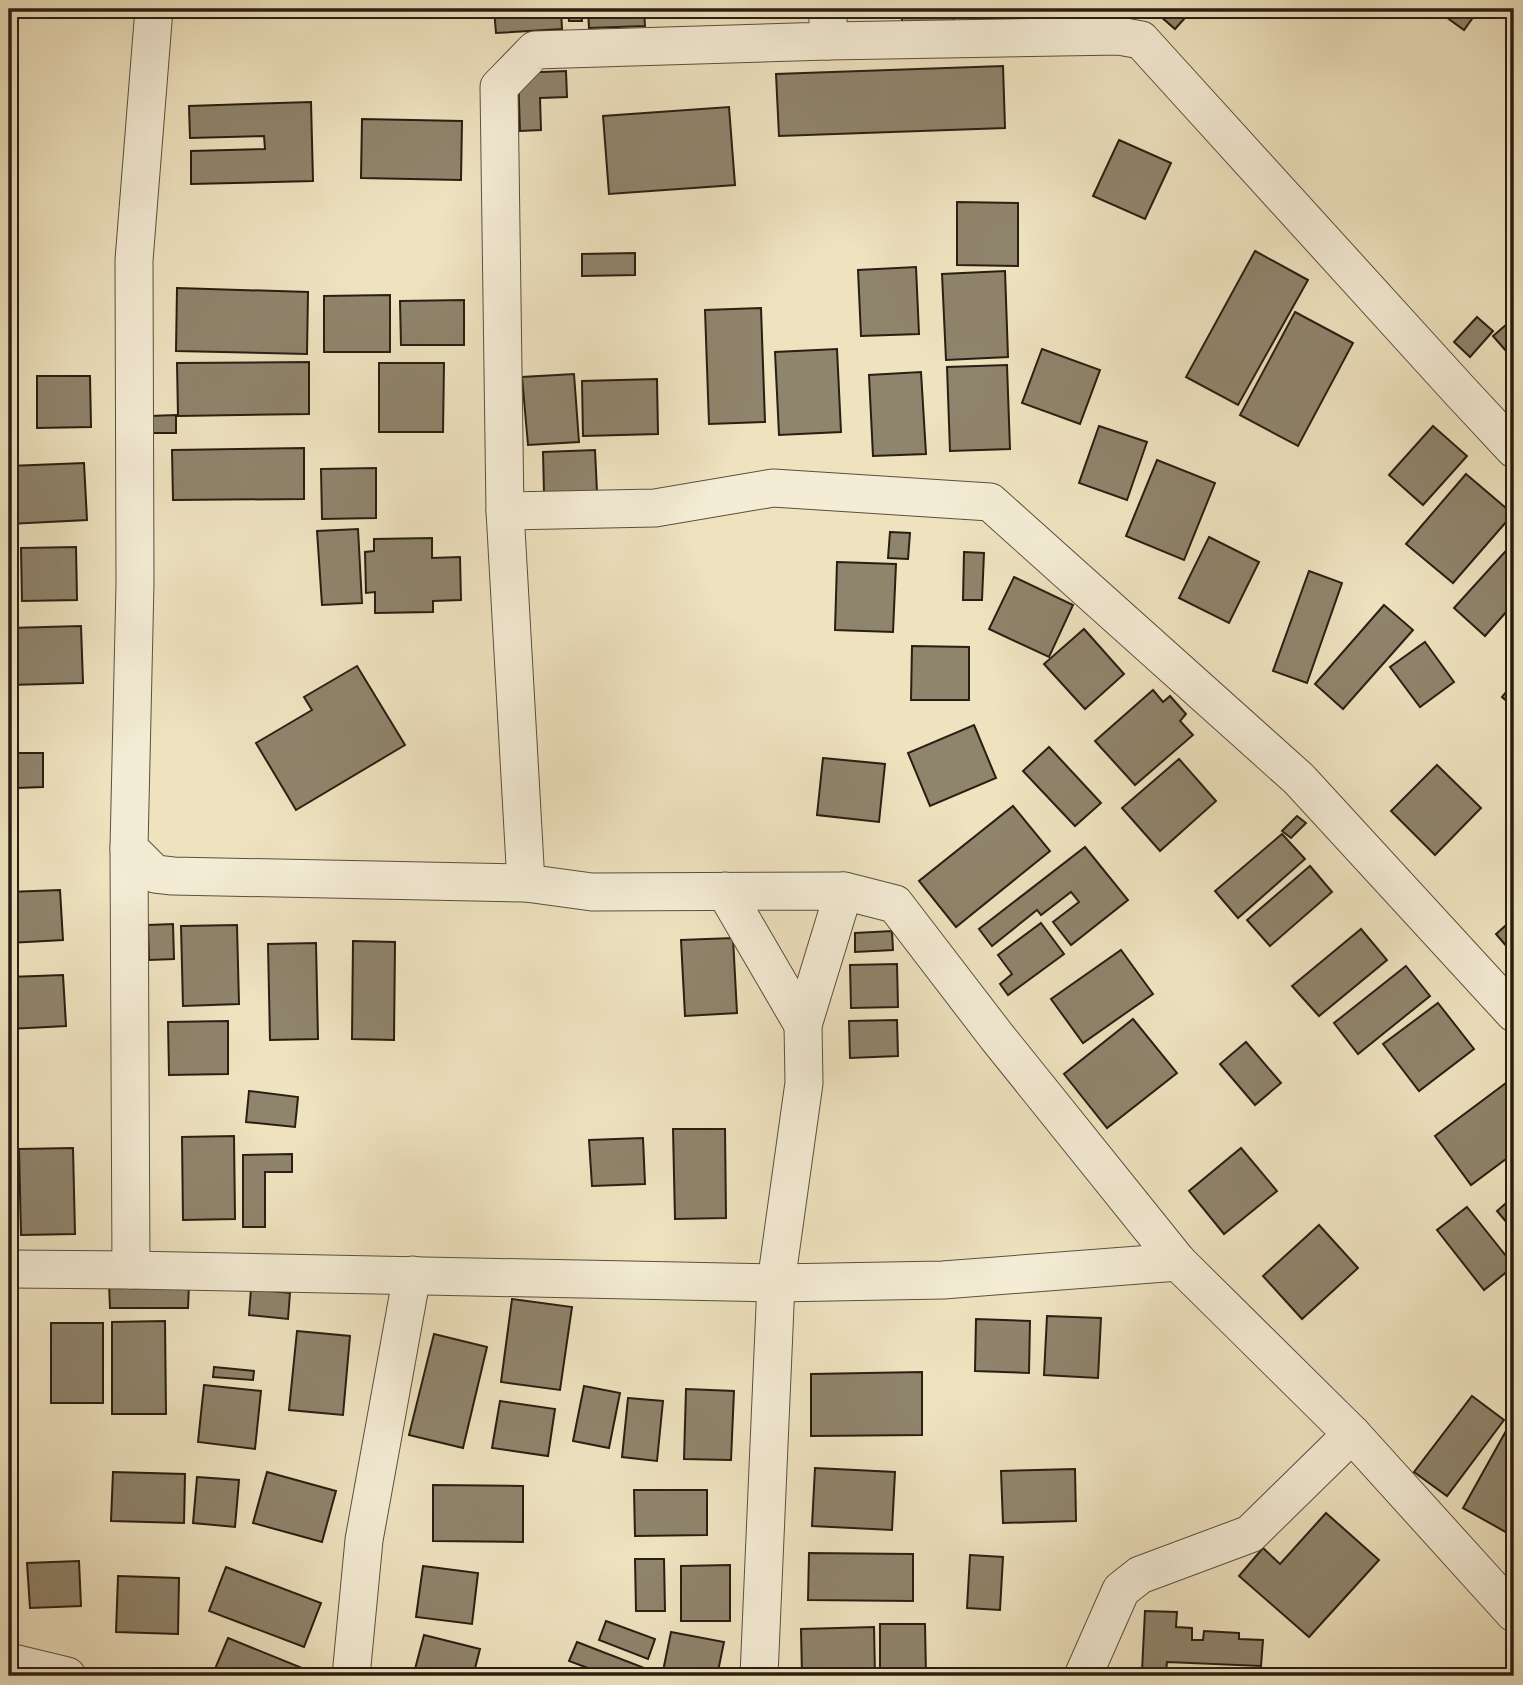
<svg xmlns="http://www.w3.org/2000/svg" width="1523" height="1685" font-family="Vollkorn,serif">
  <rect width="100%" height="100%" fill="#eee2bf"/>
  <filter id="stains"><feTurbulence type="fractalNoise" baseFrequency=".00286" numOctaves="4"/><feColorMatrix values="0 0 0 0 .2 0 0 0 0 .09 0 0 0 0 .02 0 0 0 .5 -.17"/></filter>
  <radialGradient id="worn" r=".72"><stop offset=".6" stop-color="#630" stop-opacity="0"/><stop offset="1" stop-color="#630" stop-opacity=".3"/></radialGradient>
  <g fill="#8f846c" stroke="#291f12" stroke-width="2">
    <polygon points="494,9 561,9 562,29 496,33"/>
    <polygon points="568,9 581,9 582,21 569,21"/>
    <polygon points="588,9 644,9 645,26 589,28"/>
    <polygon points="678,9 729,9 729,16 678,17"/>
    <polygon points="902,9 954,9 954,23 902,22"/>
    <polygon points="1152,9 1193,9 1175,29"/>
    <polygon points="1435,9 1479,9 1464,30"/>
    <polygon points="1003,66 1005,128 779,136 776,74"/>
    <polygon points="566,71 567,97 540,98 541,130 520,131 518,73"/>
    <polygon points="311,102 313,181 191,184 191,151 265,149 264,136 190,138 189,106"/>
    <polygon points="729,107 735,185 609,194 603,116"/>
    <polygon points="362,119 462,121 461,180 361,178"/>
    <polygon points="1119,140 1171,163 1145,219 1093,196"/>
    <polygon points="957,202 1018,203 1018,266 957,265"/>
    <polygon points="1255,251 1308,280 1238,405 1186,377"/>
    <polygon points="635,253 635,275 582,276 582,254"/>
    <polygon points="916,267 919,334 861,336 858,270"/>
    <polygon points="1005,271 1008,357 946,360 942,274"/>
    <polygon points="177,288 308,292 307,354 176,351"/>
    <polygon points="390,295 390,352 324,352 324,296"/>
    <polygon points="464,300 464,345 401,345 400,301"/>
    <polygon points="761,308 765,422 709,424 705,310"/>
    <polygon points="1295,312 1353,343 1298,446 1240,415"/>
    <polygon points="1477,317 1493,331 1470,357 1454,342"/>
    <polygon points="1514,318 1514,360 1493,336"/>
    <polygon points="837,349 841,432 779,435 775,352"/>
    <polygon points="1042,349 1100,370 1080,424 1022,403"/>
    <polygon points="309,362 309,414 178,416 177,363"/>
    <polygon points="379,363 444,363 443,432 379,432"/>
    <polygon points="1007,365 1010,449 950,451 947,367"/>
    <polygon points="921,372 926,454 873,456 869,375"/>
    <polygon points="574,374 579,442 528,445 522,377"/>
    <polygon points="37,376 90,376 91,427 37,428"/>
    <polygon points="657,379 658,434 583,436 582,381"/>
    <polygon points="176,415 176,433 151,433 150,416"/>
    <polygon points="1099,426 1147,442 1127,500 1079,483"/>
    <polygon points="1433,426 1467,456 1423,505 1389,475"/>
    <polygon points="304,448 304,499 173,500 172,450"/>
    <polygon points="595,450 597,492 544,494 543,452"/>
    <polygon points="1157,460 1215,483 1184,560 1126,536"/>
    <polygon points="84,463 87,520 9,524 9,466"/>
    <polygon points="376,468 376,518 322,519 321,469"/>
    <polygon points="1466,474 1513,514 1453,583 1406,544"/>
    <polygon points="358,529 362,603 322,605 317,531"/>
    <polygon points="890,532 910,533 908,559 888,558"/>
    <polygon points="1209,537 1259,562 1229,623 1179,598"/>
    <polygon points="432,538 432,558 460,557 461,600 433,601 433,612 375,613 375,592 366,593 365,552 374,551 374,539"/>
    <polygon points="1513,543 1514,545 1514,603 1485,636 1454,608"/>
    <polygon points="76,547 77,600 22,601 21,548"/>
    <polygon points="964,552 984,553 982,600 963,600"/>
    <polygon points="837,562 896,564 893,632 835,630"/>
    <polygon points="1309,571 1342,583 1307,683 1273,671"/>
    <polygon points="1014,577 1073,605 1049,657 989,629"/>
    <polygon points="1384,605 1413,630 1343,709 1315,684"/>
    <polygon points="81,626 83,683 9,685 9,628"/>
    <polygon points="1084,629 1124,674 1085,709 1044,664"/>
    <polygon points="1425,642 1454,682 1420,707 1390,667"/>
    <polygon points="912,646 969,647 969,700 911,700"/>
    <polygon points="357,666 405,745 296,810 256,743 312,710 304,697"/>
    <polygon points="1514,682 1514,707 1502,697"/>
    <polygon points="1153,690 1163,702 1170,696 1186,714 1180,721 1193,735 1135,785 1095,741"/>
    <polygon points="974,725 996,778 930,806 908,753"/>
    <polygon points="9,737 16,737 16,753 43,753 43,787 16,788 16,796 9,796"/>
    <polygon points="1049,747 1101,803 1075,826 1023,771"/>
    <polygon points="823,758 885,764 879,822 817,815"/>
    <polygon points="1179,759 1216,801 1160,851 1122,808"/>
    <polygon points="1437,765 1481,808 1435,855 1391,811"/>
    <polygon points="1013,806 1050,851 956,927 919,881"/>
    <polygon points="1297,816 1306,823 1291,838 1282,831"/>
    <polygon points="1282,834 1305,859 1238,918 1215,891"/>
    <polygon points="1085,847 1128,900 1071,945 1053,922 1079,902 1071,892 1041,915 1037,910 992,946 979,929"/>
    <polygon points="1310,866 1332,892 1270,946 1247,920"/>
    <polygon points="60,890 63,940 9,943 9,892"/>
    <polygon points="1514,918 1514,955 1496,934"/>
    <polygon points="1041,923 1064,954 1008,995 1000,984 1012,974 998,955"/>
    <polygon points="173,924 174,959 149,960 148,925"/>
    <polygon points="237,925 239,1004 183,1006 181,926"/>
    <polygon points="1361,929 1387,960 1319,1016 1292,986"/>
    <polygon points="892,931 893,950 855,952 855,933"/>
    <polygon points="733,938 737,1013 685,1016 681,940"/>
    <polygon points="353,941 395,942 394,1040 352,1039"/>
    <polygon points="316,943 318,1039 270,1040 268,944"/>
    <polygon points="1121,950 1153,994 1083,1043 1051,999"/>
    <polygon points="897,964 898,1007 851,1008 850,965"/>
    <polygon points="1406,966 1430,996 1358,1054 1334,1023"/>
    <polygon points="63,975 66,1026 9,1029 9,977"/>
    <polygon points="1438,1003 1474,1049 1419,1091 1383,1044"/>
    <polygon points="1133,1019 1177,1073 1107,1128 1064,1074"/>
    <polygon points="897,1020 898,1056 850,1058 849,1021"/>
    <polygon points="228,1021 228,1074 169,1075 168,1022"/>
    <polygon points="1246,1042 1281,1083 1255,1105 1220,1064"/>
    <polygon points="1514,1077 1514,1153 1471,1185 1435,1136"/>
    <polygon points="249,1091 298,1097 295,1127 246,1122"/>
    <polygon points="673,1129 725,1129 726,1218 675,1219"/>
    <polygon points="9,1130 12,1183 9,1183"/>
    <polygon points="234,1136 235,1219 183,1220 182,1137"/>
    <polygon points="643,1138 645,1184 592,1186 589,1140"/>
    <polygon points="73,1148 75,1234 21,1235 19,1149"/>
    <polygon points="1241,1148 1277,1191 1224,1234 1189,1191"/>
    <polygon points="292,1154 292,1172 265,1172 265,1227 243,1227 243,1155"/>
    <polygon points="1514,1196 1514,1231 1497,1211"/>
    <polygon points="1467,1207 1514,1266 1484,1290 1437,1230"/>
    <polygon points="1319,1225 1358,1268 1302,1319 1263,1276"/>
    <polygon points="109,1284 189,1284 188,1308 110,1308"/>
    <polygon points="251,1289 290,1293 288,1319 249,1315"/>
    <polygon points="512,1299 572,1307 560,1390 501,1382"/>
    <polygon points="1047,1316 1101,1318 1098,1378 1044,1375"/>
    <polygon points="976,1319 1030,1321 1029,1373 975,1371"/>
    <polygon points="165,1321 166,1414 112,1414 112,1322"/>
    <polygon points="9,1322 13,1322 12,1408 9,1408"/>
    <rect x="51" y="1323" width="52" height="80"/>
    <polygon points="297,1331 350,1336 343,1415 289,1410"/>
    <polygon points="434,1334 487,1347 463,1448 409,1435"/>
    <polygon points="214,1367 254,1371 253,1380 213,1377"/>
    <polygon points="922,1372 922,1435 811,1436 811,1374"/>
    <polygon points="204,1385 261,1391 255,1449 198,1442"/>
    <polygon points="584,1386 620,1393 609,1448 573,1441"/>
    <polygon points="686,1389 734,1391 731,1460 684,1459"/>
    <polygon points="1472,1396 1504,1420 1447,1496 1414,1472"/>
    <polygon points="628,1398 663,1401 657,1461 622,1457"/>
    <polygon points="500,1401 555,1409 548,1456 492,1448"/>
    <polygon points="1506,1431 1514,1436 1514,1528 1511,1535 1463,1508"/>
    <polygon points="815,1468 895,1472 892,1530 812,1526"/>
    <polygon points="1075,1469 1076,1521 1003,1523 1001,1471"/>
    <polygon points="113,1472 185,1474 184,1523 111,1521"/>
    <polygon points="267,1472 336,1491 322,1542 253,1523"/>
    <polygon points="197,1477 239,1480 235,1527 193,1523"/>
    <polygon points="433,1485 523,1486 523,1542 433,1541"/>
    <polygon points="634,1490 707,1490 707,1535 635,1536"/>
    <polygon points="1326,1513 1379,1560 1309,1637 1239,1576 1263,1548 1280,1564"/>
    <polygon points="809,1553 913,1554 913,1601 808,1600"/>
    <polygon points="970,1555 1003,1557 1000,1610 967,1608"/>
    <polygon points="635,1559 664,1559 665,1611 636,1611"/>
    <polygon points="79,1561 81,1606 30,1608 27,1563"/>
    <polygon points="730,1565 730,1621 681,1621 681,1566"/>
    <polygon points="423,1566 478,1573 472,1624 416,1617"/>
    <polygon points="226,1567 321,1603 304,1647 209,1611"/>
    <polygon points="118,1576 179,1578 178,1634 116,1632"/>
    <polygon points="1145,1611 1177,1612 1176,1627 1192,1628 1192,1640 1203,1640 1204,1631 1239,1633 1239,1639 1263,1640 1261,1666 1167,1662 1166,1672 1142,1671"/>
    <polygon points="606,1621 655,1639 648,1659 599,1640"/>
    <polygon points="880,1624 925,1624 926,1676 880,1676"/>
    <polygon points="874,1627 875,1676 802,1676 801,1629"/>
    <polygon points="671,1632 724,1642 717,1676 662,1676"/>
    <polygon points="424,1635 480,1649 473,1676 431,1676 432,1674 415,1669"/>
    <polygon points="228,1638 302,1668 298,1676 212,1676"/>
    <polygon points="577,1642 647,1669 644,1676 609,1676 569,1661"/>
  </g>
  <g fill="none" stroke-linecap="round" stroke-linejoin="round">
    <g stroke="#5a503d" stroke-width="39">
      <g id="street">
        <polyline points="154,9 134,260 135,583 129,848 155,874 173,876 526,883"/>
        <polyline points="828,9 828,41 535,50 499,87 505,511 526,883 592,892 844,891 895,904 997,1037 1178,1262"/>
        <polyline points="828,41 1119,36 1141,40 1460,391 1514,449"/>
        <polyline points="505,511 655,508 773,488 990,502 1299,779 1514,1013"/>
        <polyline points="129,848 131,1270"/>
        <polyline points="725,891 803,1025"/>
        <polyline points="9,1269 131,1270 776,1283 943,1280 1178,1262 1352,1434 1514,1613"/>
        <polyline points="9,1662 67,1676"/>
        <polyline points="351,1676 364,1540 412,1275"/>
        <polyline points="759,1676 776,1283 804,1083 803,1025 844,891"/>
        <polyline points="1083,1676 1121,1590 1140,1575 1250,1534 1352,1434"/>
      </g>
    </g>
    <use href="#street" stroke="#f4ecd5" stroke-width="37"/>
  </g>
  <rect width="1523" height="1685" fill="none" stroke="#eee2bf" stroke-width="35"/>
  <rect x="10" y="10" width="1502" height="1664" fill="none" stroke="#291f12" stroke-width="3.5"/>
  <rect x="18" y="18" width="1488" height="1650" fill="none" stroke="#291f12" stroke-width="2"/>
  <rect width="100%" height="100%" filter="url(#stains)"/>
  <rect width="100%" height="100%" fill="url(#worn)"/>
</svg>
